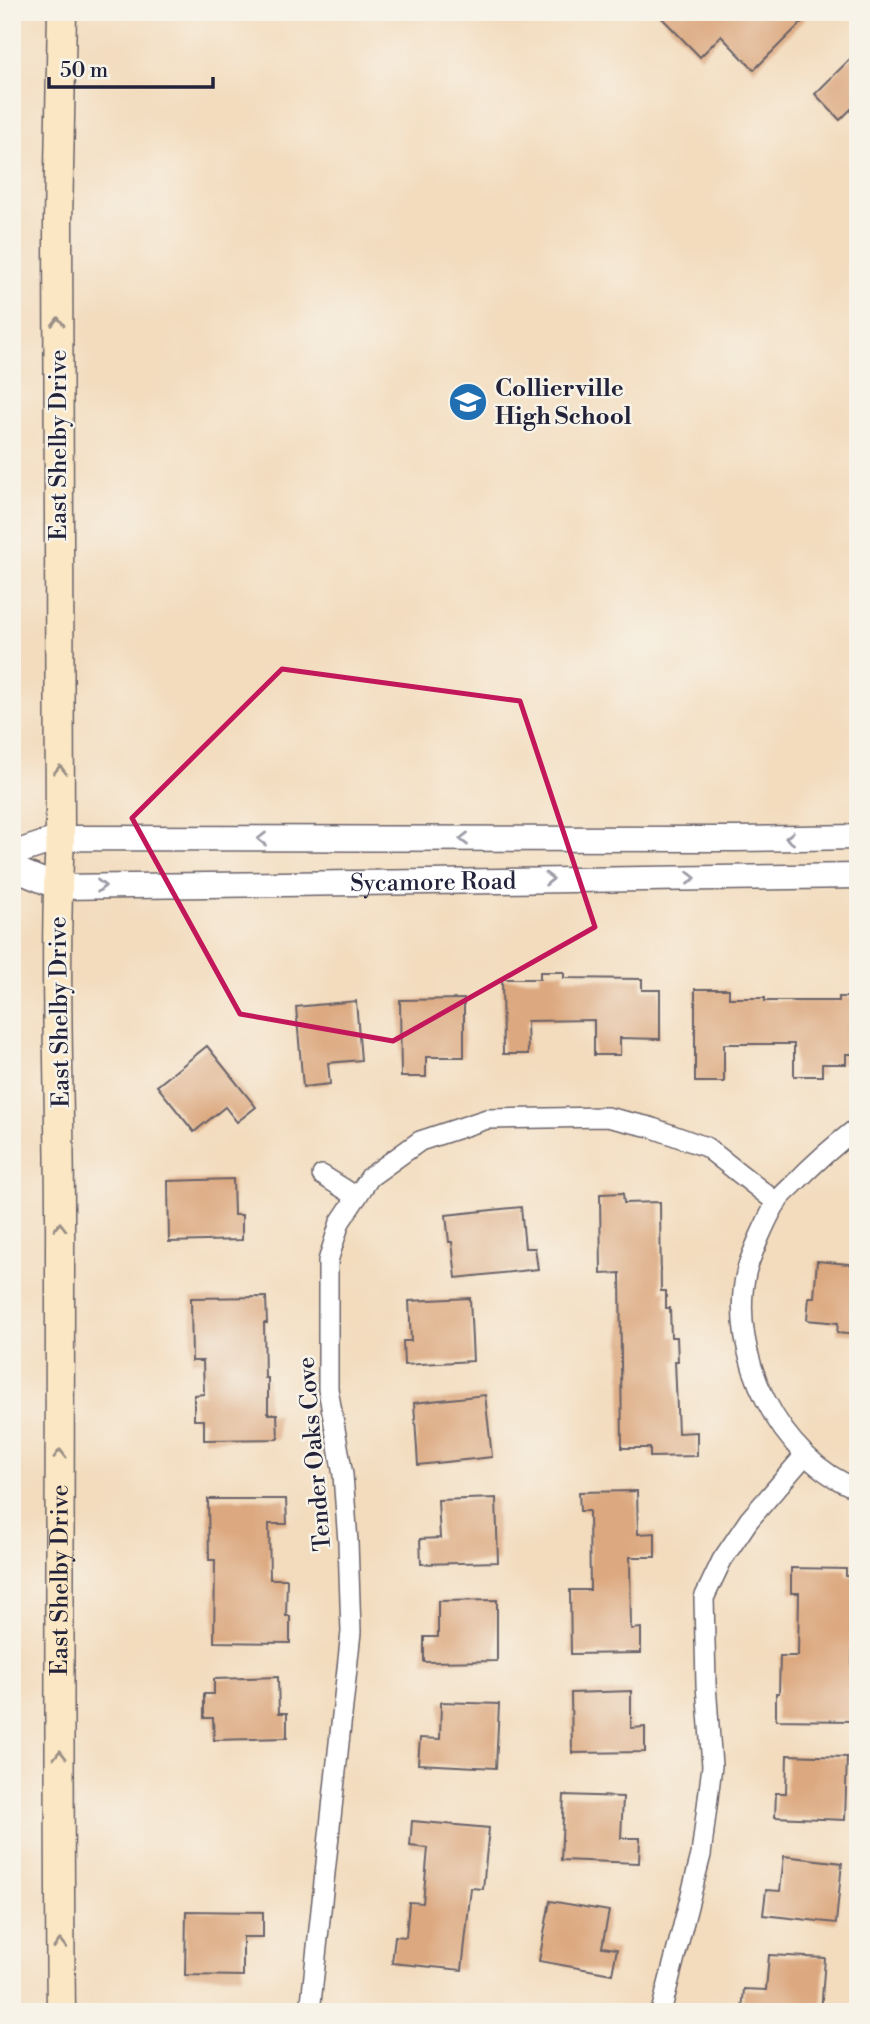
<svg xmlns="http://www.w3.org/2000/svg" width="870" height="2024" font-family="'Libre Bodoni',serif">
  <rect width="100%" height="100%" fill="#f7f3e8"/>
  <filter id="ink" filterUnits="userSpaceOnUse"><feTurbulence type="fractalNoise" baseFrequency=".0143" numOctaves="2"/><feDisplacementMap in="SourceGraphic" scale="14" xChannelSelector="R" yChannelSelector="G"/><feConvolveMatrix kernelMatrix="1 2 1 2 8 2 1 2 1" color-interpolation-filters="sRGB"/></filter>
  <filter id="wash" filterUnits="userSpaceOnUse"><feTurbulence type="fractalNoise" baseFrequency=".00686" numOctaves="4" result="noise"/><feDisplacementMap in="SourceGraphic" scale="28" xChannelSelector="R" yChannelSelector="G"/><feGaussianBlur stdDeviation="1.57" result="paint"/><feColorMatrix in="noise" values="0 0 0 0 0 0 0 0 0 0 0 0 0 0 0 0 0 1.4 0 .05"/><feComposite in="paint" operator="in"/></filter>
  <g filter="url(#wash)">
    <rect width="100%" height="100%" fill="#f3dcbe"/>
    <g id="blocks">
      <g fill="#dca87f">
        <polygon points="656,12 812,12 754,70 721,36 700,57"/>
        <polygon points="858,51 858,102 840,120 815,94"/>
        <polygon points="540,972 564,972 564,978 642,979 642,990 660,990 660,1039 620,1038 620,1055 594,1055 594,1020 527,1021 528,1054 503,1054 502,979 540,979"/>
        <polygon points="695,989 729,989 729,998 765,998 765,1001 839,1001 839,997 858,997 858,1054 846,1054 846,1064 822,1064 822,1076 794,1076 794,1044 724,1044 724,1082 695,1082"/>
        <polygon points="464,999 464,1057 426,1057 426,1077 401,1077 400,1000"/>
        <polygon points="356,1001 361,1060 328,1063 330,1084 303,1087 296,1007"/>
        <polygon points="207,1046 256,1107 237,1122 225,1107 194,1132 157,1086"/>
        <polygon points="233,1179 234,1215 242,1215 242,1240 169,1242 168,1181"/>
        <polygon points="623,1193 624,1203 660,1202 661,1291 666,1291 666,1308 670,1308 671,1337 677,1337 678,1361 675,1361 678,1433 697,1432 697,1456 650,1457 650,1448 622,1448 620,1273 601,1274 600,1194"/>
        <polygon points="521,1207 525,1248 535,1248 538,1269 456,1278 452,1242 449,1242 446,1215"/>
        <polygon points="817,1261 858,1265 858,1335 837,1333 838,1323 807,1320 809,1297 814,1297"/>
        <polygon points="266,1297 267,1323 264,1323 265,1378 268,1378 268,1414 277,1414 278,1439 204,1440 204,1420 194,1420 194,1395 204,1394 203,1361 192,1361 191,1298"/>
        <polygon points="470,1298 473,1361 404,1365 403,1341 411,1341 409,1301"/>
        <polygon points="485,1395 492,1457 418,1465 414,1403"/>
        <polygon points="637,1491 638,1534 655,1533 655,1557 630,1557 631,1629 641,1628 641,1653 571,1654 570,1590 590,1590 589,1511 580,1511 579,1492"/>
        <polygon points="496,1498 498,1562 421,1564 420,1539 440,1538 438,1500"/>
        <polygon points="208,1499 286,1499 287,1524 269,1524 270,1579 287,1579 286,1616 290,1616 290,1643 214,1642 215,1560 209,1560"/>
        <polygon points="791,1568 846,1569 846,1576 858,1576 858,1637 853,1637 851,1721 776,1720 776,1693 779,1693 780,1656 798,1656 799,1593 791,1593"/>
        <polygon points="497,1600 497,1661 424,1662 424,1637 438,1637 438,1601"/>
        <polygon points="278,1677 279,1713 287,1713 287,1738 214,1740 213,1718 204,1718 204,1694 214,1694 214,1679"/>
        <polygon points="631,1691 631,1728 645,1727 645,1752 572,1753 571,1693"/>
        <polygon points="441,1702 499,1704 496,1768 418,1764 420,1738 440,1739"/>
        <polygon points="787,1755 847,1757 845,1820 775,1817 776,1793 786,1793"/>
        <polygon points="564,1795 623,1797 621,1838 640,1838 639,1863 561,1860"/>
        <polygon points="412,1821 489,1828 483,1889 471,1888 462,1970 392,1963 395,1936 406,1937 409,1902 423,1903 428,1848 410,1846"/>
        <polygon points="784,1856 842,1863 836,1923 763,1915 766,1890 780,1891"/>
        <polygon points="550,1901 609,1911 602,1947 617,1949 612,1974 539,1961"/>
        <polygon points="186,1911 263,1912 263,1937 243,1937 243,1976 185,1975"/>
        <polygon points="769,1955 825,1958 821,2012 742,2012 744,1989 766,1990"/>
      </g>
    </g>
  </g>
  <g filter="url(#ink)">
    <use href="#blocks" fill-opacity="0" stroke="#6b6369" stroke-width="2"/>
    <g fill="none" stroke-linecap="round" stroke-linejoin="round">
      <g stroke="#6b6369" stroke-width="22">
        <g id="minor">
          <path d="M858 1127C835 1145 814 1163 794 1184 788 1190 780 1196 776 1204 768 1216 749 1259 746 1273 728 1353 779 1460 858 1489"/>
          <polyline points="322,1175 357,1197"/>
          <polyline points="310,2012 351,1632 348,1542 343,1475 328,1389 328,1261 340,1222 370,1177 420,1141 487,1119 607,1117 650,1127 706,1147 776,1202"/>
          <polyline points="661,2012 701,1855 712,1766 706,1685 704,1598 722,1560 749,1520 805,1455"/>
        </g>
      </g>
      <g stroke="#6b6369" stroke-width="27">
        <g id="tertiary">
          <polyline points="12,854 60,838 735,839 858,837"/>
          <path id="s1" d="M12 868 58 887 858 876"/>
        </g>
      </g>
      <g stroke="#6b6369" stroke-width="31">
        <g id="secondary">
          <path id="s2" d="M61 2012C58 1758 60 1505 60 1251 61 1114 53 975 60 838L58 222 62 12"/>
        </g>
      </g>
      <use href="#minor" stroke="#fff" stroke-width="19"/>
      <use href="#tertiary" stroke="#fff" stroke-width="24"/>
      <use href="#secondary" stroke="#fbe7c3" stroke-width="28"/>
    </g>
    <defs><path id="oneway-chevron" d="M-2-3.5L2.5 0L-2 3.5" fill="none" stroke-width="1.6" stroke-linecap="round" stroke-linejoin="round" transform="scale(1.75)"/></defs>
    <g stroke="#998e86">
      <use href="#oneway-chevron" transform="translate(58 322) rotate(-90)"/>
      <use href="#oneway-chevron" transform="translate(60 770) rotate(-90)"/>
      <use href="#oneway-chevron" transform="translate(60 1227) rotate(-90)"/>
      <use href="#oneway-chevron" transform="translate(60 1454) rotate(-90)"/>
      <use href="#oneway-chevron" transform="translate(60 1755) rotate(-90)"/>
      <use href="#oneway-chevron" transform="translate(60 1944) rotate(-91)"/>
    </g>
    <g stroke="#9c9ca7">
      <use href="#oneway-chevron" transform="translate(790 838) rotate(179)"/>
      <use href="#oneway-chevron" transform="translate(262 839) rotate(-180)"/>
      <use href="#oneway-chevron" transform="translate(464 839) rotate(180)"/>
      <use href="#oneway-chevron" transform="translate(691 878)"/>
      <use href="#oneway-chevron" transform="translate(549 879) rotate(-1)"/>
      <use href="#oneway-chevron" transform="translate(101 886) rotate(-1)"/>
    </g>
  </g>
  <path fill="none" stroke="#c2185b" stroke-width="5" stroke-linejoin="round" d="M282 669 520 701 595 927 393 1041 240 1014 132 818Z"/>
  <defs>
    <g id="school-disc" transform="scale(2.0125)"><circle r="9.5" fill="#1f6fb2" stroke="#f7f3e8"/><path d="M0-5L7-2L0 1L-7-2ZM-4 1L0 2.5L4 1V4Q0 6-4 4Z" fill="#fff"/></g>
  </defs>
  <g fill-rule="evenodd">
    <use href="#school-disc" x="468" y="402"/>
  </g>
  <g text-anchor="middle" stroke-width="5" stroke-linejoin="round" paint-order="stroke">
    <g font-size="24" font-weight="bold" fill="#22223b" stroke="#f7f3e8" text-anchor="start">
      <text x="495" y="396">Collierville<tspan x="495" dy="28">High School</tspan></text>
    </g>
    <g font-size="24" fill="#22223b" stroke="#f7f3e8">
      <text transform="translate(58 445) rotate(-90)" y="8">East Shelby Drive</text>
      <text dy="8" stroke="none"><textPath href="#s1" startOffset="425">Sycamore Road</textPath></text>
      <text transform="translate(59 1012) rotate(-91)" y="8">East Shelby Drive</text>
      <text transform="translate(314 1454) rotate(-95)" y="8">Tender Oaks Cove</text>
      <text dy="8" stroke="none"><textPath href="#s2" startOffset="432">East Shelby Drive</textPath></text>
    </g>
  </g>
  <rect width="870" height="2024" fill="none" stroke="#f7f3e8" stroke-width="42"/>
  <path d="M49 77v10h164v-10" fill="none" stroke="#22223b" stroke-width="3.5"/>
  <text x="60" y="77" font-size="21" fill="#22223b" stroke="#f7f3e8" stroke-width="5" paint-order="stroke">50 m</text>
</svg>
